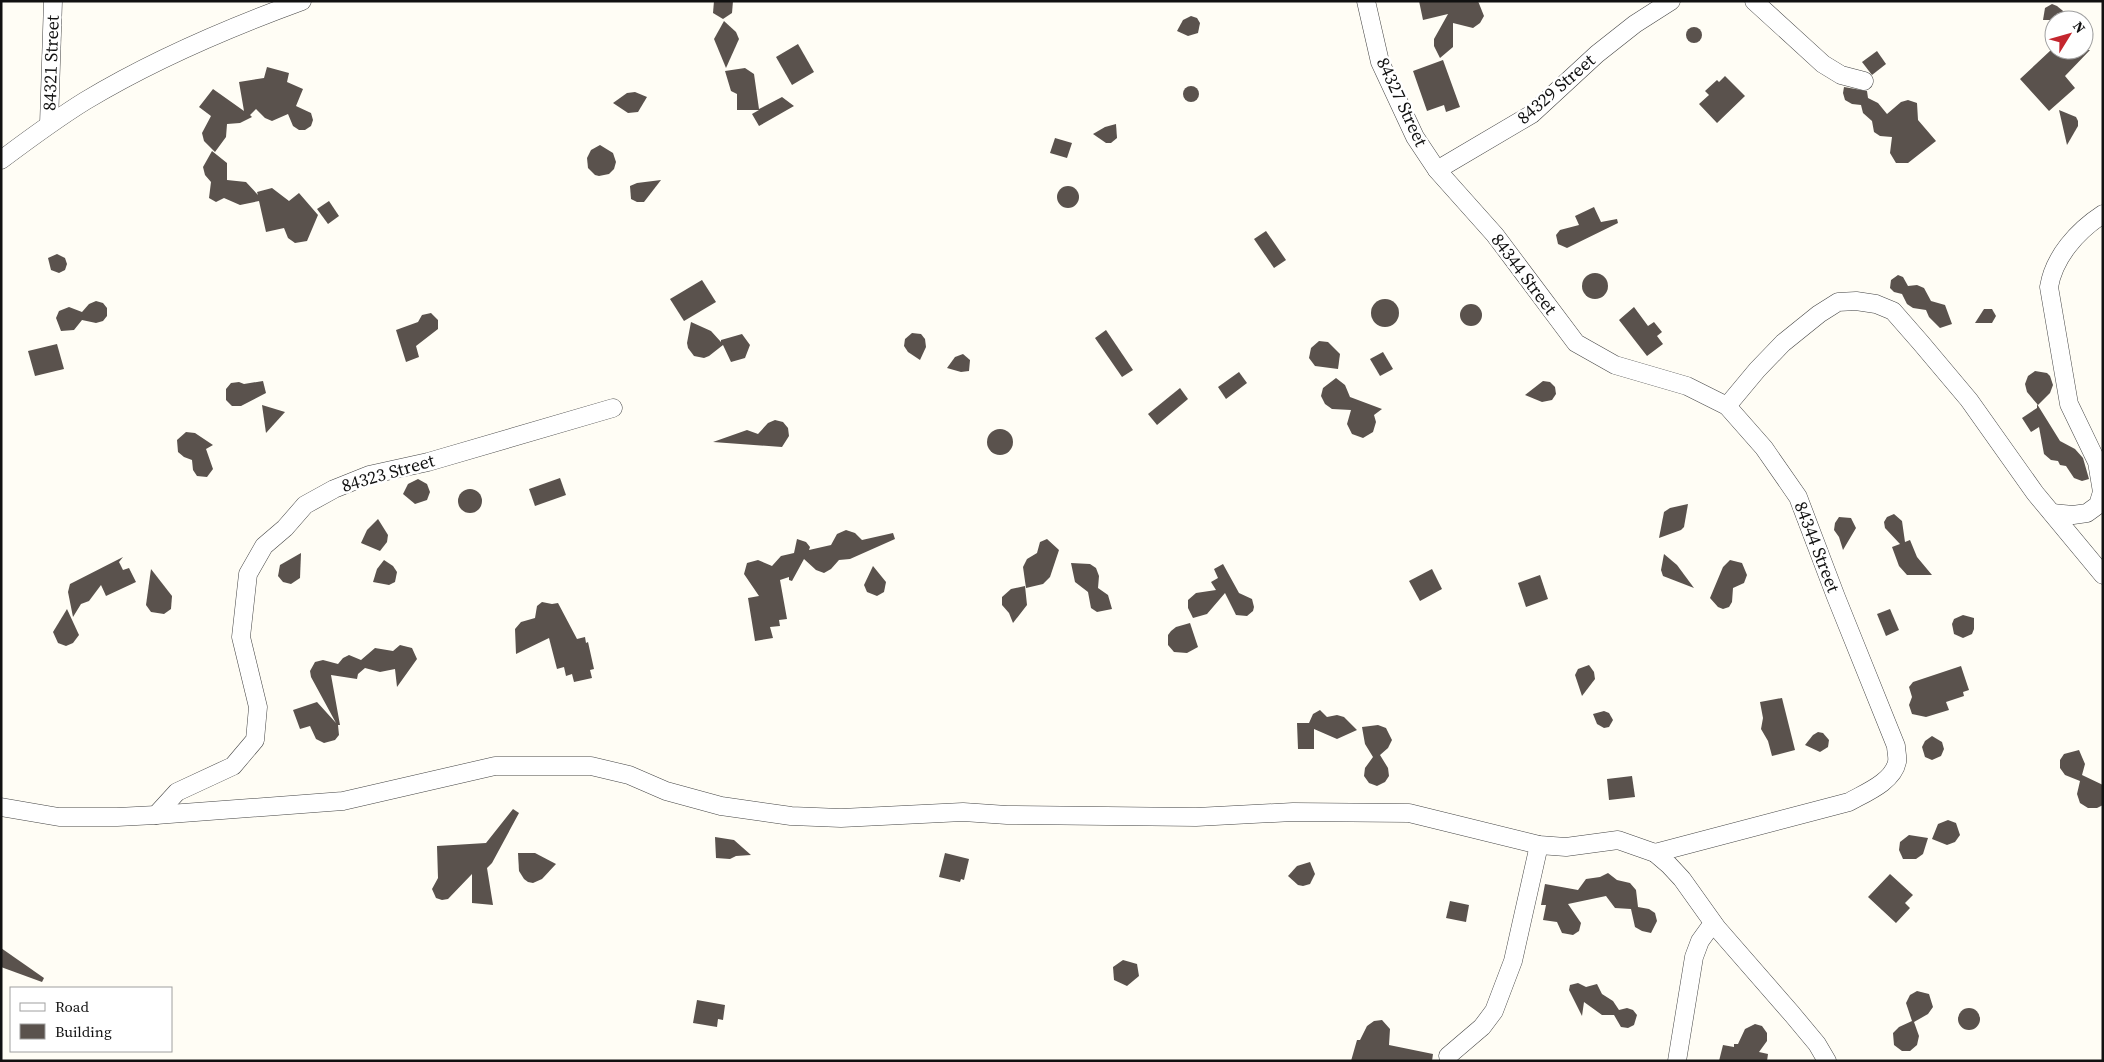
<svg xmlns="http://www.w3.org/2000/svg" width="2104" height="1062" font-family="'Source Serif 4',serif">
  <rect width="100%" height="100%" fill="#fffdf5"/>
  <g fill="#5a524d">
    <polygon points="714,1 733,1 732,13 723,19 713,13"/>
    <polygon points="1419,1 1478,1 1484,16 1480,23 1473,28 1453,23 1453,47 1440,58 1434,46 1434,39 1448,14 1423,20"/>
    <polygon points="2052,4 2057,6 2074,20 2043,20 2045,8"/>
    <polygon points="1191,16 1197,18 1200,23 1198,33 1188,36 1177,31 1183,20"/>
    <polygon points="724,21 736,32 739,39 726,68 714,39"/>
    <circle cx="1694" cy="35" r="8"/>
    <polygon points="798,44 814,72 792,85 776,57"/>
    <polygon points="2051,50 2090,50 2065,76 2075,88 2049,111 2020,79"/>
    <polygon points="1877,51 1886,64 1872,75 1862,62"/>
    <polygon points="1443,60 1460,107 1446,112 1444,105 1427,111 1413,71"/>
    <polygon points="267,67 289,73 287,82 303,89 296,106 311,113 313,120 311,126 305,130 299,130 293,126 288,114 272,121 265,118 256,109 250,115 252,117 240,123 227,124 226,137 215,152 204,141 202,133 211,116 199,107 213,89 244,111 239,82 264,78"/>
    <polygon points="745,68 754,74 759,109 782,97 794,106 759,126 752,114 759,110 737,110 737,94 731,91 725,71"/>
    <polygon points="1725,76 1745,96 1717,123 1699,104 1709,95 1705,91 1717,80 1719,82"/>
    <circle cx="1191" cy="94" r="8"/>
    <polygon points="1844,87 1867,91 1868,98 1878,103 1887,114 1901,102 1908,100 1917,103 1918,120 1936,141 1908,163 1896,163 1890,153 1892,137 1880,136 1874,132 1872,121 1863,113 1861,105 1852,104 1845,100 1843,93"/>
    <polygon points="635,92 647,97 638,112 628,113 613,103 627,93"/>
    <polygon points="2059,110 2076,117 2078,121 2078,126 2067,145"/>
    <polygon points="1116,124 1117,138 1111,143 1106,143 1093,134 1105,127"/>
    <polygon points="1055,138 1072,143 1067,158 1050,153"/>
    <polygon points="600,145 613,153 616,162 614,169 609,174 599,176 595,175 588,168 587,158 591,150"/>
    <polygon points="212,151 227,163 227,180 246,182 258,195 257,192 272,188 289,201 299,193 318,215 307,241 295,243 288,238 284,228 266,232 259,201 240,205 224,198 216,202 209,198 211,182 205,175 203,167"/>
    <polygon points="661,180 644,202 637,202 631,199 630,186 637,183"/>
    <circle cx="1068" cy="197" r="11"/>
    <polygon points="329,201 339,216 328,224 317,209"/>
    <polygon points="1594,207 1601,222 1617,219 1618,223 1567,248 1558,244 1556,235 1560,230 1579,225 1575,216"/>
    <polygon points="1266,231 1286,260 1274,268 1254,239"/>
    <polygon points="57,254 65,258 67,264 65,270 59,273 51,270 48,258"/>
    <circle cx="1595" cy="286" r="13"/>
    <polygon points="1898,275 1903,277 1908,286 1917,285 1924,288 1931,301 1945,305 1952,324 1940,328 1929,317 1926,310 1913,308 1907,304 1902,294 1894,292 1890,288 1891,280"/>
    <polygon points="702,280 716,302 684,321 670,299"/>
    <circle cx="1385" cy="313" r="14"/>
    <polygon points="96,301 103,303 107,308 107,316 103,321 96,323 82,320 74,330 61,331 56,318 59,311 69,307 82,312 89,304"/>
    <circle cx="1471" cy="315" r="11"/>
    <polygon points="1634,307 1648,326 1654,322 1662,332 1657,336 1663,344 1647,356 1619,320"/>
    <polygon points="1984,309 1992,309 1996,316 1992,323 1975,323"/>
    <polygon points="431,313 438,320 438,329 416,346 419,357 406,362 396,330 418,322 422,315"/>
    <polygon points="691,322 711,331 721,342 721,340 742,334 750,345 745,358 731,362 723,345 709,356 704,358 694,356 688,348 687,343"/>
    <polygon points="1106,330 1133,370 1122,377 1095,338"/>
    <polygon points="912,333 921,334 925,339 926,347 920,360 908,352 904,346 905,339"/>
    <polygon points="1319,341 1328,342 1340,354 1338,369 1315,366 1309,358 1311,348"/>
    <polygon points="57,344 64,369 35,376 28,351"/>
    <polygon points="1383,352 1393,369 1380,376 1370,359"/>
    <polygon points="963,354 970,360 969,371 961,372 947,368 955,357"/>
    <polygon points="2035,371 2047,373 2050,376 2053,385 2050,393 2038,405 2027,392 2025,384 2028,376"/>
    <polygon points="1239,372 1247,383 1226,399 1218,387"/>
    <polygon points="1336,378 1345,385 1350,397 1382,409 1374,415 1376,422 1373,432 1363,438 1352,434 1347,424 1351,410 1332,409 1325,404 1321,396 1323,388"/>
    <polygon points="263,381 266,393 241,406 232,406 226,400 226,389 231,383 239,382 244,384"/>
    <polygon points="1543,381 1550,382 1555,387 1556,394 1552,400 1542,402 1525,395"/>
    <polygon points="1180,388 1188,399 1157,425 1148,414"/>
    <polygon points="2037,404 2060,441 2075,449 2083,458 2089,479 2082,481 2074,478 2066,466 2060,465 2058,461 2051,460 2044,454 2039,427 2031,432 2022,418 2037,408"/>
    <polygon points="262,405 285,412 266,433"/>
    <polygon points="775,420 783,422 788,428 789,436 782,447 713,442 747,430 758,434 768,423"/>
    <circle cx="1000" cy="442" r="13"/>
    <polygon points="186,432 195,433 213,445 206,449 213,469 207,477 197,476 193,470 192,460 184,457 178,452 177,440"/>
    <polygon points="560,478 566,495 535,506 529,489"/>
    <polygon points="418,479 427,484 430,492 427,500 415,504 403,494 408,484"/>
    <circle cx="470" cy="501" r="12"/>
    <polygon points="1688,504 1684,527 1681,530 1659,538 1664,512 1670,508"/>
    <polygon points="1894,514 1902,521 1905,542 1910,540 1917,557 1932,575 1907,575 1899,566 1892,547 1900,544 1885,528 1884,522 1887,517"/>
    <polygon points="1839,517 1851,518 1856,528 1843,550 1839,537 1834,530 1835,523"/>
    <polygon points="378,519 388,535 387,542 380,551 361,543 367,530"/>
    <polygon points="846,530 855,533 862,540 893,533 895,539 850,559 839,560 831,569 824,573 816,570 804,559 792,581 789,580 789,577 780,580 787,619 779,620 780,626 770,627 773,638 755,641 748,598 759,596 744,574 747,563 758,560 772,566 781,556 794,553 797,539 806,542 810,547 809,550 831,545 837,534"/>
    <polygon points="1047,539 1059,550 1050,577 1043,584 1026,588 1023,567 1027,559 1037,553 1040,542"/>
    <polygon points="301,553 300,578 291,584 283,582 278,576 280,565"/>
    <polygon points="1664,554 1677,565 1694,588 1663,576 1661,570"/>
    <polygon points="123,557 119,562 123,570 129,568 136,582 106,596 101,585 89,601 81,604 73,617 68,592 70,584"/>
    <polygon points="384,560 393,566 397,572 395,582 389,585 373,582 377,569"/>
    <polygon points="1730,560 1742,563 1747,575 1744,583 1733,588 1732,602 1729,607 1723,609 1718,607 1710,598 1723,567"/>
    <polygon points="1071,563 1090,564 1096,568 1099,576 1098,588 1108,595 1112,609 1097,612 1091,608 1088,592 1075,582"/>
    <polygon points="1223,564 1239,593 1252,599 1254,607 1253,611 1247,616 1236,615 1225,593 1207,614 1193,618 1188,608 1188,600 1196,593 1216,590 1211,582 1218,578 1214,569"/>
    <polygon points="873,566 886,582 884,592 877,596 867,592 864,585"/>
    <polygon points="151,569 172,596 171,609 164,614 151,612 146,605"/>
    <polygon points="1432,569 1442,589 1420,601 1409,581"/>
    <polygon points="1540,575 1548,599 1526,607 1518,583"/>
    <polygon points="1025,586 1027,605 1013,623 1009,613 1002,605 1002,597 1011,589"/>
    <polygon points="542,602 552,604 558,603 577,639 585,637 586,643 588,642 594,669 590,670 592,678 574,682 572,674 566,676 564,667 557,669 549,638 516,654 515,629 521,622 535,618 537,606"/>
    <polygon points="67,609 79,635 73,643 66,646 58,643 53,632"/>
    <polygon points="1890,609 1899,630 1886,636 1877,614"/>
    <polygon points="1963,615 1974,618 1974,629 1972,634 1963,638 1954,634 1952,624 1954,619"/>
    <polygon points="1190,623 1198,647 1187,653 1174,652 1168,645 1168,635 1171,631 1176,627"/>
    <polygon points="400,645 412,648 417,659 397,687 395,669 380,672 365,668 358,674 357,679 331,675 340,725 338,725 339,735 335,740 324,743 316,739 310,726 300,729 293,710 317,702 336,723 311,677 310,671 315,662 323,660 338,664 343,658 349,655 361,660 375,648 393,651"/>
    <polygon points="1589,665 1594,672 1595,679 1582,696 1575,675 1578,669"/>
    <polygon points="1961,666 1969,690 1963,692 1964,696 1946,702 1949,710 1926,717 1912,714 1909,705 1912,697 1909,687 1913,682"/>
    <polygon points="1782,698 1795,750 1772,756 1768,741 1761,729 1763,718 1760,702"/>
    <polygon points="1320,710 1327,717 1337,715 1344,717 1357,730 1337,739 1314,729 1314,749 1298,749 1297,723 1309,723 1313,714"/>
    <polygon points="1604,711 1609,713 1613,720 1609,727 1604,728 1597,724 1593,714"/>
    <polygon points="1378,725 1386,728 1392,740 1388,748 1380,755 1388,768 1389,776 1385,782 1377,786 1369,783 1364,776 1365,768 1373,757 1365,744 1362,727"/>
    <polygon points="1818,732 1823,733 1829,740 1828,747 1820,752 1805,745 1813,735"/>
    <polygon points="1932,736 1942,742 1944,749 1941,756 1932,760 1925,757 1922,747 1925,741"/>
    <polygon points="2079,750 2085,764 2082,775 2103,785 2103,805 2097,808 2088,808 2080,803 2077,794 2080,781 2065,775 2060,768 2060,760 2064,754"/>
    <polygon points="1632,776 1635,797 1609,800 1607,779"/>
    <polygon points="513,809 519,813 492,863 487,868 493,905 472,903 472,874 448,899 442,900 436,898 432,889 438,878 437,846 486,843"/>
    <polygon points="1948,820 1956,823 1960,835 1955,842 1947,845 1932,839 1938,824"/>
    <polygon points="1909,835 1928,838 1923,854 1916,859 1903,859 1899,850 1900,842"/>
    <polygon points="715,837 734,840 751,855 736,856 730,859 716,858"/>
    <polygon points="518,853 535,853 556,864 542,879 533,883 528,882 524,879 519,871"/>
    <polygon points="945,853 969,859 964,880 961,879 960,882 939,877"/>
    <polygon points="1310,862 1315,874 1310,884 1303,886 1298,885 1288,876 1297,866"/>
    <polygon points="1608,873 1617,880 1630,883 1636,890 1638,907 1649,909 1655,913 1657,921 1651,933 1642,931 1635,927 1631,909 1615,908 1606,896 1568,904 1581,923 1579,931 1573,935 1562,933 1557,922 1543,920 1546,905 1541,905 1545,884 1578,890 1586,879 1600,877"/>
    <polygon points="1890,874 1913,895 1905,903 1910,908 1896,923 1868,897"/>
    <polygon points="1450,901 1469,905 1466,922 1446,918"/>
    <polygon points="1,948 44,978 42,982 1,967"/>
    <polygon points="1123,960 1137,964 1139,976 1127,986 1114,980 1113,967"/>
    <polygon points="1578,983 1586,987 1597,984 1602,994 1613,1001 1619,1010 1627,1008 1633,1010 1637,1015 1634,1025 1628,1028 1621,1027 1614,1015 1602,1015 1584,1002 1582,1016 1569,990 1570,985"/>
    <polygon points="1917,991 1929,994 1933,1007 1928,1014 1914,1022 1919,1036 1917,1045 1910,1051 1902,1051 1894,1045 1893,1033 1899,1027 1912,1021 1906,1003 1910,995"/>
    <polygon points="697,1000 725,1005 723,1020 718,1019 717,1027 693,1023"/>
    <circle cx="1969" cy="1019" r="11"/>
    <polygon points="1382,1020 1390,1029 1389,1045 1433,1054 1432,1061 1351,1061 1357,1040 1360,1040 1367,1026 1374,1021"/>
    <polygon points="1755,1024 1762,1026 1767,1033 1767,1041 1759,1052 1768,1054 1767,1061 1719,1061 1723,1045 1734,1047 1734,1044 1738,1044 1745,1029"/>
  </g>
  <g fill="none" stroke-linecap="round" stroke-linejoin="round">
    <g stroke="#444" stroke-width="19">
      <g id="minor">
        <path d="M1366 1 1380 62 1415 137 1437 170 1495 235 1576 343 1615 365 1687 386 1727 406 1764 448 1798 497 1836 597 1896 746C1896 751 1898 757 1897 762 1893 782 1865 793 1849 802L1655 853"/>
        <polyline points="1754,1 1823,64 1841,75 1864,81"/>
        <polyline points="49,124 53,1"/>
        <path d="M1 160C29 139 56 119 85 101 153 60 228 28 302 1"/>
        <polyline points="1437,170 1532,114 1597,54 1635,24 1671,1"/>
        <polyline points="1727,406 1757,370 1783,343 1819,314 1838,302 1856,301 1876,304 1893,311 1921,343 1969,400 2035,493 2103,575"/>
        <path d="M2052 513 2073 515 2087 513 2098 505 2102 492 2097 462 2069 404 2049 287C2054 257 2077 231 2103 214"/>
        <polyline points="1,807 59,817 117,817 156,815 343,801 495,766 591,766 629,775 666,791 721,806 791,816 841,818 963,812 1007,815 1196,817 1293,812 1409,813 1539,845 1566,847 1618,840 1655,853 1669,865 1682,879 1717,928 1792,1014 1817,1044 1827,1061"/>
        <polyline points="156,815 177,792 233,766 255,740 258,707 241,637 248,574 264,546 285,528 305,505 334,489 369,475 428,462 613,408"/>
        <polyline points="1448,1056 1482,1027 1494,1011 1513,961 1539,845"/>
        <polyline points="1677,1061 1694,957 1700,941 1713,923"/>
      </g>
    </g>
    <use href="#minor" stroke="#fff" stroke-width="18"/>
  </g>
  <g text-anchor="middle" stroke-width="5" stroke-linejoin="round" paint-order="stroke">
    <g font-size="18" fill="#111" stroke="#fff">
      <text transform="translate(51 63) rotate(-88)" y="6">84321 Street</text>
      <text transform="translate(1556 89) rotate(-41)" y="6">84329 Street</text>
      <text transform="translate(1402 102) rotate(65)" y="6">84327 Street</text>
      <text transform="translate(1524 274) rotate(53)" y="6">84344 Street</text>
      <text transform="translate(388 473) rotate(-16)" y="6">84323 Street</text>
      <text transform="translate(1817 547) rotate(69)" y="6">84344 Street</text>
    </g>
  </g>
  <rect width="2104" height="1062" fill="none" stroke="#111111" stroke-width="5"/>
  <rect x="10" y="987" width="162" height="65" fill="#ffffff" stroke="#a0a0a0"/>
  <rect x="20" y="1003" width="25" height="8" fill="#ffffff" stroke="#a0a0a0"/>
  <text x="55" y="1012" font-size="15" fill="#111111">Road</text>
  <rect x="20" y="1024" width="25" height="15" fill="#5a524d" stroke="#a0a0a0"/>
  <text x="55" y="1037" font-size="15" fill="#111111">Building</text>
  <g transform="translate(2069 35) rotate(53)"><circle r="24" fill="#ffffff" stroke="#a0a0a0"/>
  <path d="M0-4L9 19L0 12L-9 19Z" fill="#c4262e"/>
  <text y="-8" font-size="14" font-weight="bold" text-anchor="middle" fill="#111111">N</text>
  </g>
</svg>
